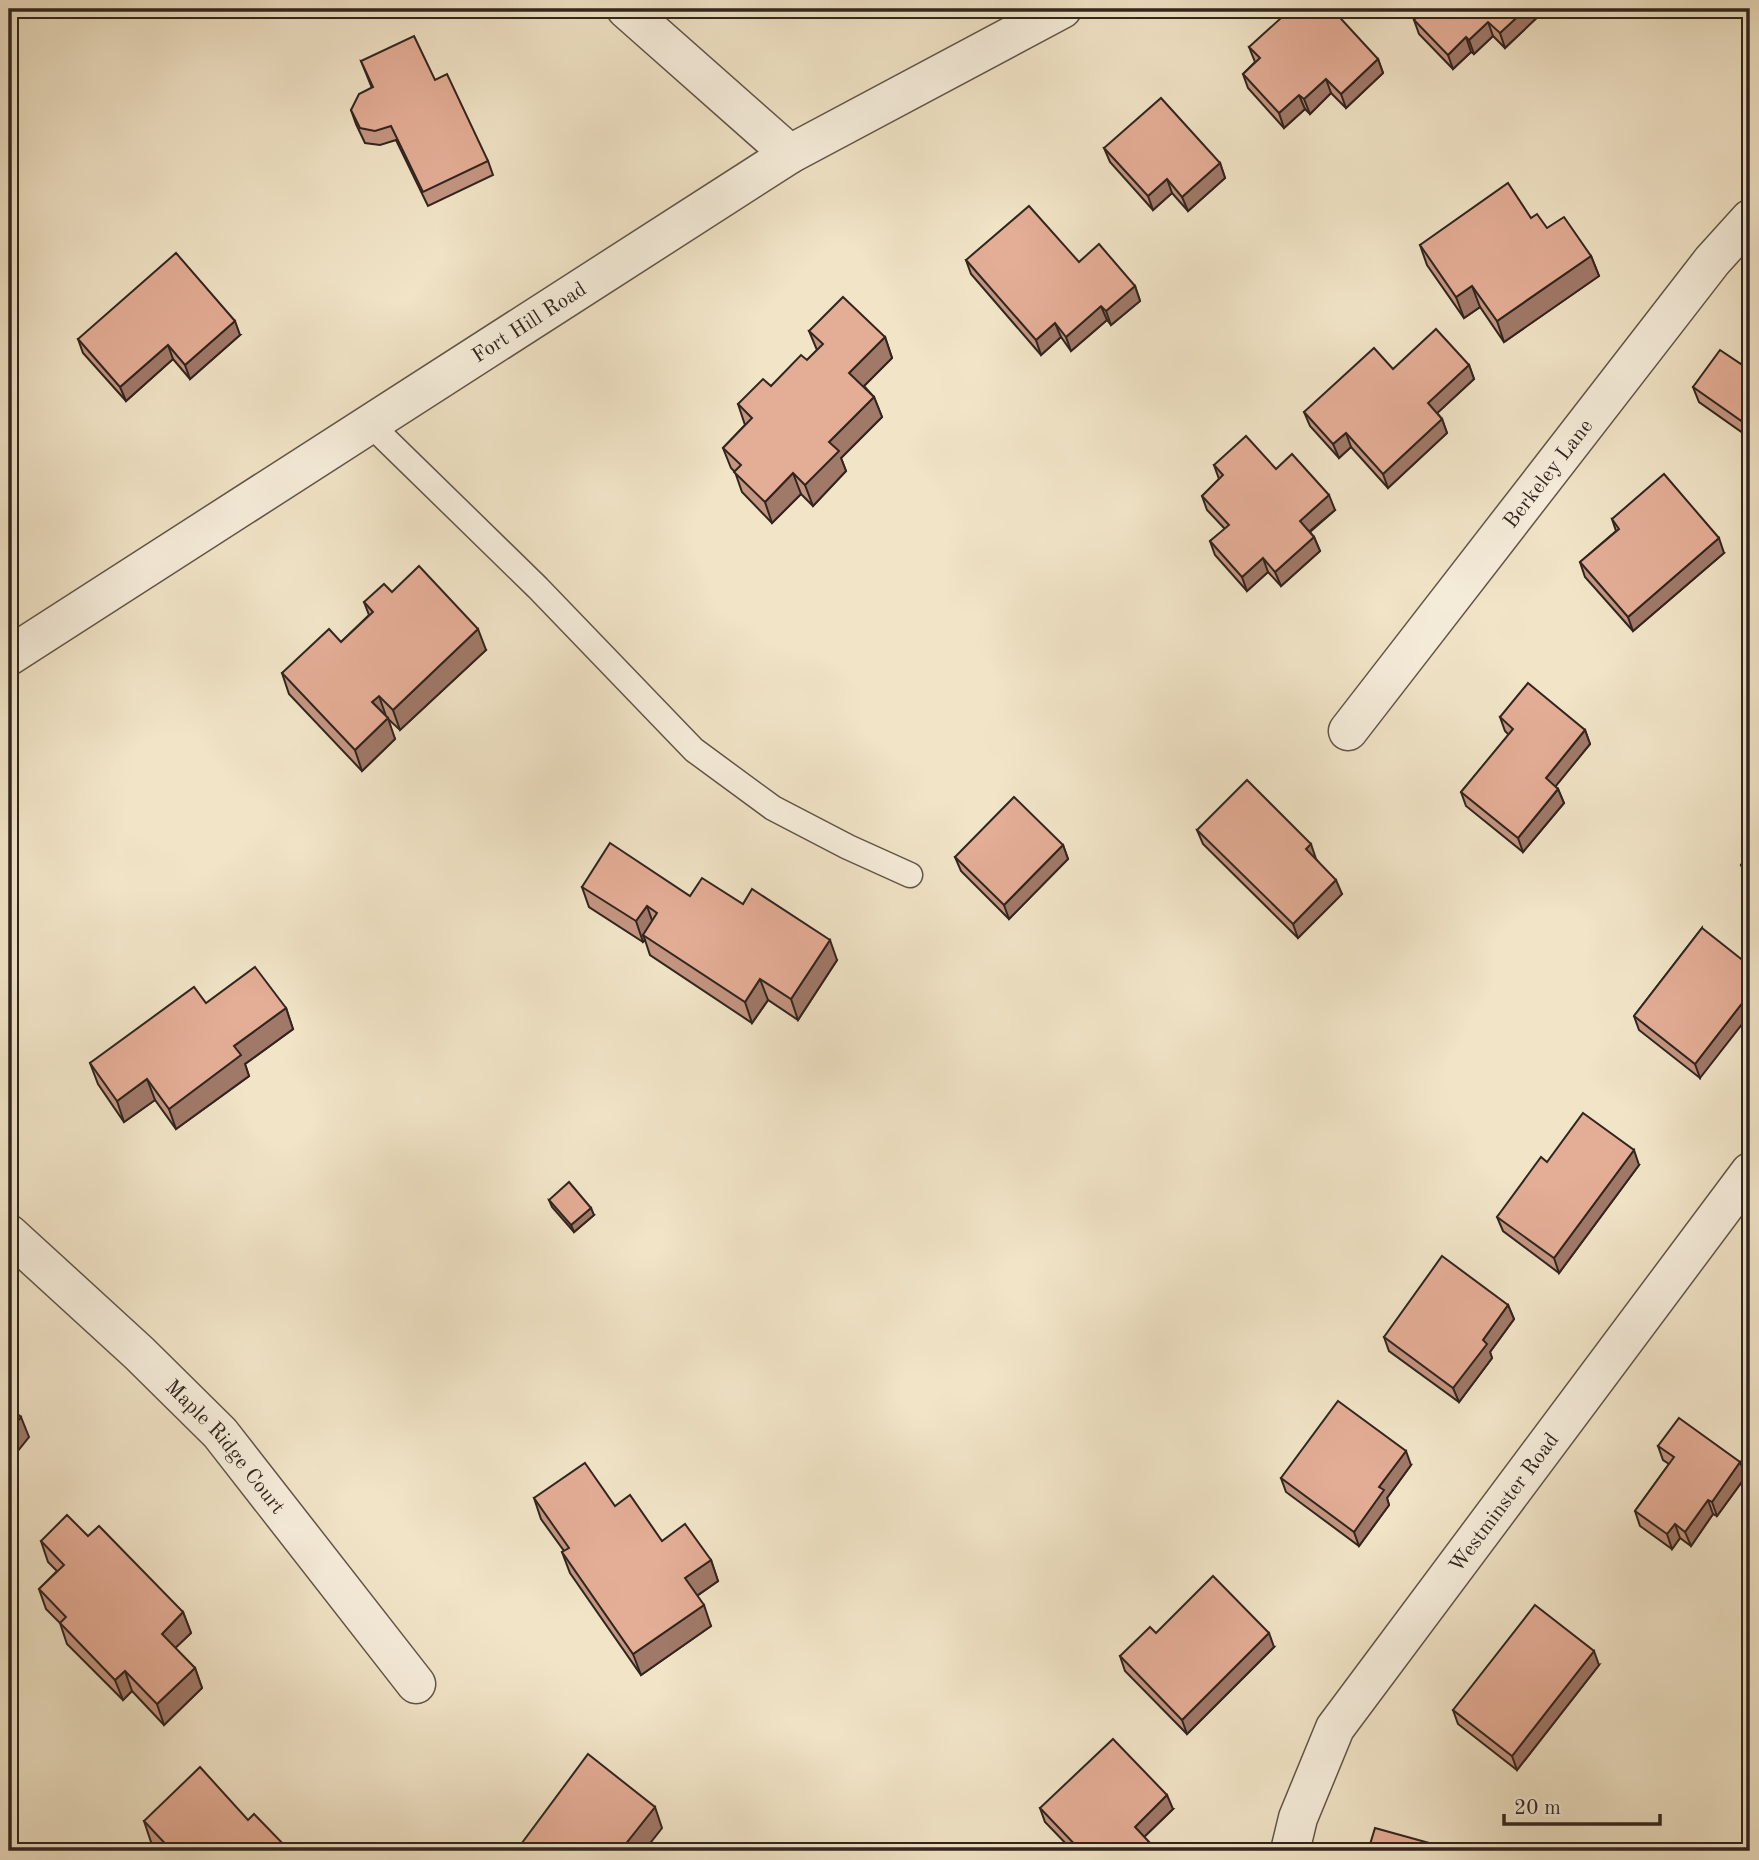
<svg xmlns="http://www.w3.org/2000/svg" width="1759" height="1860" font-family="'Old Standard TT',serif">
  <rect width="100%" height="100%" fill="#f1e4c7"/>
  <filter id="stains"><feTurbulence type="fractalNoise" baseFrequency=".00286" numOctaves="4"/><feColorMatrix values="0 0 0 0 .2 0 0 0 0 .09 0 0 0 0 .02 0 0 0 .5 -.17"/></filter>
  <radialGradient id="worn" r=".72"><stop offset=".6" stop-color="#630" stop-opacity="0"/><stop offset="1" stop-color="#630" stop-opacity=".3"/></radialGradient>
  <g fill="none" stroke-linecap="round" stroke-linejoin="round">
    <g stroke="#615548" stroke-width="27">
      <polyline id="service" points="370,424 538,588 694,750 773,808 848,847 910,875"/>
    </g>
    <g stroke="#615548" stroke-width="41">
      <g id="minor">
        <polyline points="626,9 790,154"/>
        <path id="s1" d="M1348 731 1712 261 1750 219"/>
        <path id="s2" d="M9 1234 139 1353 220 1433 416 1684"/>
        <path id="s3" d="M1290 1851 1298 1818 1335 1728 1750 1172"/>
      </g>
    </g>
    <g stroke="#615548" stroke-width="41">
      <g id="tertiary">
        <path id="s4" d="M9 656 790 154 1062 9"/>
      </g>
    </g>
    <use href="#service" stroke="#f6eddb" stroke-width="24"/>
    <use href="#minor" stroke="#f6eddb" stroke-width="38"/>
    <use href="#tertiary" stroke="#f6eddb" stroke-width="38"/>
  </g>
  <g fill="#c49581" stroke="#31251e" stroke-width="2">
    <polygon points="240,9 259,9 254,17"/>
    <polygon points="1546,9 1505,48 1493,36 1474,54 1471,52 1453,69 1419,34 1414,20"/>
    <polygon points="1249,47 1378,59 1383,73 1346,108 1331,93 1310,114 1305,109 1284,128 1248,88 1243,74 1255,62"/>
    <polygon points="361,61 435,80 488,161 493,175 428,206 396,140 380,145 365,143 356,124 351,110 372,88"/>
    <polygon points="1104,148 1220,163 1225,178 1188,211 1172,193 1153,210 1110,162"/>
    <polygon points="1531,218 1591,256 1599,276 1504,342 1480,307 1464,318 1427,265 1420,245"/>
    <polygon points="966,260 1079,262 1135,286 1140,301 1111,325 1107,320 1071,351 1061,337 1041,355 971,274"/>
    <polygon points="809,331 885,337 892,358 864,386 874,397 882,417 841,458 846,471 813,506 801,494 772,523 742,492 735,472 731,468 723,448 745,425 738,404 771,386 807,360 817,350"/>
    <polygon points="240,335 190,379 173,359 126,401 83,353 78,339"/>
    <polygon points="1750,351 1750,438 1699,402 1693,387 1741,364"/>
    <polygon points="1469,365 1474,379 1437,413 1442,419 1447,433 1388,488 1351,447 1339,458 1310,426 1304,412 1393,369"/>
    <polygon points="1214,465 1276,469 1335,510 1310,532 1314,537 1320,551 1281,586 1268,572 1247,591 1215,555 1210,541 1225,529 1207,510 1202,496 1219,479"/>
    <polygon points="1612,519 1724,553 1633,631 1585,577 1580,562 1616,531"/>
    <polygon points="392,592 486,650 400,730 386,717 395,739 362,771 289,694 282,673 341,642 369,615 364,602"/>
    <polygon points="1500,717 1585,730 1590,744 1555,786 1558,789 1564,803 1523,852 1466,806 1461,792 1509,735 1505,731"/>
    <polygon points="1197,830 1316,859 1342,894 1298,938 1203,844"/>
    <polygon points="1063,845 1068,859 1009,919 961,871 955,857"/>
    <polygon points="1750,853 1750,882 1747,879 1741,865"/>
    <polygon points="582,887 690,896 743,904 837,960 798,1020 768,1000 752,1023 650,955 645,940 643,942 589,907"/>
    <polygon points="1702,928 1700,1078 1639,1030 1634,1016"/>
    <polygon points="206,1003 286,1008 293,1029 245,1064 249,1076 176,1129 155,1100 124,1122 98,1084 90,1063"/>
    <polygon points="1547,1162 1639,1165 1559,1273 1503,1231 1497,1217"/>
    <polygon points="549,1200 594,1215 574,1232 552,1207"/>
    <polygon points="1508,1305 1514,1319 1490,1352 1492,1358 1459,1402 1389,1351 1384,1337"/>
    <polygon points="1658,1446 1740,1462 1746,1476 1717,1516 1713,1514 1691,1546 1680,1538 1672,1549 1640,1526 1635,1511 1669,1464 1663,1460"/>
    <polygon points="1411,1465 1387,1498 1389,1505 1359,1546 1286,1492 1281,1478"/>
    <polygon points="534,1498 615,1506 662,1541 711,1560 718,1581 697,1596 711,1626 641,1675 570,1573 562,1552 564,1551 541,1519"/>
    <polygon points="88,1536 183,1612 191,1633 175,1648 195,1668 202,1688 164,1725 132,1691 123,1700 67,1644 60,1623 46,1609 39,1589 57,1571 48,1562 41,1541"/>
    <polygon points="1274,1647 1187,1734 1125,1671 1120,1656"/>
    <polygon points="1599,1665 1517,1770 1458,1724 1453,1710"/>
    <polygon points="1040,1808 1173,1809 1144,1837 1153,1851 1073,1851 1045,1822"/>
    <polygon points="248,1820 289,1851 160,1851 151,1842 144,1821"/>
  </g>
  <g fill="#a07969" stroke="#31251e" stroke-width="2">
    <polygon points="252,9 259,9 254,17"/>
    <polygon points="1526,9 1546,9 1505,48 1500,33"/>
    <polygon points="1488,22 1493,36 1474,54 1469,40"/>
    <polygon points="1466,37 1471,52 1453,69 1448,55"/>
    <polygon points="1378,59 1383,73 1346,108 1341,94"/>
    <polygon points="1326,79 1331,93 1310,114 1304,99"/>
    <polygon points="1299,95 1305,109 1284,128 1279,113"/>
    <polygon points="1220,163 1225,178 1188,211 1182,197"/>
    <polygon points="1167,179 1172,193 1153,210 1148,196"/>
    <polygon points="1591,256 1599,276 1504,342 1497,321"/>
    <polygon points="1135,286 1140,301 1111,325 1106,311"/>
    <polygon points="1472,286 1480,307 1464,318 1456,297"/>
    <polygon points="1101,306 1107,320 1071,351 1066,337"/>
    <polygon points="235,321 240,335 190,379 185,365"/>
    <polygon points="1055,323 1061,337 1041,355 1036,340"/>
    <polygon points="885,337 892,358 857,393 849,373"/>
    <polygon points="168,345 173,359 126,401 120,387"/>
    <polygon points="1469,365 1474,379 1433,417 1428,403"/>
    <polygon points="874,397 882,417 841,458 846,471 813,506 805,485 829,442"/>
    <polygon points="1442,419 1447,433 1388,488 1383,474"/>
    <polygon points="1346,433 1351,447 1339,458 1333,444"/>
    <polygon points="793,473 801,494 772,523 765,502"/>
    <polygon points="1329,495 1335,510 1305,535 1300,521"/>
    <polygon points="1314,537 1320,551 1281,586 1275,572"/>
    <polygon points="1719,538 1724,553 1633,631 1628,617"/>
    <polygon points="1263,558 1268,572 1247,591 1242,577"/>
    <polygon points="478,629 486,650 400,730 393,710"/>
    <polygon points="379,696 386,716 372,702"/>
    <polygon points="388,718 395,739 362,771 355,750"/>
    <polygon points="1585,730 1590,744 1551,792 1546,778"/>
    <polygon points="1558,789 1564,803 1523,852 1518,838"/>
    <polygon points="1311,844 1316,859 1311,863 1306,849"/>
    <polygon points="1063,845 1068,859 1009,919 1004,905"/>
    <polygon points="1336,880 1342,894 1298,938 1293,924"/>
    <polygon points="647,906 654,926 643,935 645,940 643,942 636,921"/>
    <polygon points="830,940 837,960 798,1020 791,999"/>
    <polygon points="760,979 768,1000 752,1023 745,1002"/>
    <polygon points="1750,993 1750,1014 1700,1078 1695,1064"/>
    <polygon points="286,1008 293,1029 245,1064 249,1076 176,1129 169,1109 234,1046"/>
    <polygon points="147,1079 155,1100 124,1122 117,1101"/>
    <polygon points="1634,1150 1639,1165 1559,1273 1554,1258"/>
    <polygon points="591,1208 594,1215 574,1232 571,1225"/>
    <polygon points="1508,1305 1514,1319 1490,1352 1492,1358 1459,1402 1453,1388 1483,1340"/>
    <polygon points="21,1417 29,1437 9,1462 9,1432"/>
    <polygon points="1406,1451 1411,1465 1387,1498 1389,1505 1359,1546 1354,1532 1379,1487"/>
    <polygon points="1740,1462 1746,1476 1717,1516 1712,1502"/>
    <polygon points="1708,1500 1713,1514 1691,1546 1685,1532"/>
    <polygon points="1675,1524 1680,1538 1672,1549 1667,1534"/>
    <polygon points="711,1560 718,1581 692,1599 685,1578"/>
    <polygon points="704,1605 711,1626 641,1675 633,1654"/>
    <polygon points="183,1612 191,1633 169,1654 162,1634"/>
    <polygon points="1269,1633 1274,1647 1187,1734 1182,1720"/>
    <polygon points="1594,1651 1599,1665 1517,1770 1512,1756"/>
    <polygon points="195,1668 202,1688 164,1725 157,1704"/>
    <polygon points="125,1671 132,1691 123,1700 115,1680"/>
    <polygon points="1167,1795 1173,1809 1140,1841 1135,1827"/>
    <polygon points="655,1807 662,1828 644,1851 620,1851"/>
    <polygon points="1151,1844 1153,1851 1143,1851"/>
  </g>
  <g fill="#e4ad96" stroke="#31251e" stroke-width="2">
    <polygon points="1291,9 1332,9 1378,59 1341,94 1326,79 1304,99 1299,95 1279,113 1243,74 1260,58 1249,47"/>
    <polygon points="1425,9 1526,9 1500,33 1488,22 1469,40 1466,37 1448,55 1414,20"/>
    <polygon points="414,36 435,80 447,74 488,161 423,192 391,126 375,131 360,128 351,110 359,94 373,87 361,61"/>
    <polygon points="1161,98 1220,163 1182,197 1167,179 1148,196 1104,148"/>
    <polygon points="1508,183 1531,218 1537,214 1547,228 1564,217 1591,256 1497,321 1472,286 1456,297 1420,245"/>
    <polygon points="1029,206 1079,262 1099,244 1135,286 1106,311 1101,306 1066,337 1055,323 1036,340 966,260"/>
    <polygon points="176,253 235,321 185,365 168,345 120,387 78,339"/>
    <polygon points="843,297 885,337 849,373 874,397 829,442 839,451 805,485 793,473 765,502 734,472 741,465 723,448 752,418 738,404 763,379 771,386 801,355 807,360 823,344 809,331"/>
    <polygon points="1436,329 1469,365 1428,403 1442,419 1383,474 1346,433 1333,444 1304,412 1374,348 1393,369"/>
    <polygon points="1720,350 1741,364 1750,351 1750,427 1693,387"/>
    <polygon points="1246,436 1276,469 1292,454 1329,495 1300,521 1314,537 1275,572 1263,558 1242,577 1210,541 1229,525 1202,496 1223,475 1214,465"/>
    <polygon points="1664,474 1719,538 1628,617 1580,562 1619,529 1612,519"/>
    <polygon points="419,566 478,629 393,710 379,696 372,702 388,718 355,750 282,673 329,629 341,642 373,612 364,602 384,584 392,592"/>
    <polygon points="1528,683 1585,730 1546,778 1558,789 1518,838 1461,792 1513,729 1500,717"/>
    <polygon points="1247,780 1311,844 1306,849 1336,880 1293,924 1197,830"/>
    <polygon points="1014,797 1063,845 1004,905 955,857"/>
    <polygon points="610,843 690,896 702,878 743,904 752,889 830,940 791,999 760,979 745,1002 643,935 657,913 647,906 636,921 582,887"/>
    <polygon points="1750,853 1750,872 1741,865"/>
    <polygon points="1702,928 1750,966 1750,993 1695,1064 1634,1016"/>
    <polygon points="255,967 286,1008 234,1046 241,1055 169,1109 147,1079 117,1101 90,1063 194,987 206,1003"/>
    <polygon points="1583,1113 1634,1150 1554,1258 1497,1217 1541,1157 1547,1162"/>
    <polygon points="569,1182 591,1208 571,1225 549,1200"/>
    <polygon points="1442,1256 1508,1305 1483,1340 1487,1344 1453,1388 1384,1337"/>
    <polygon points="1338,1401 1406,1451 1379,1487 1384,1490 1354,1532 1281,1478"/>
    <polygon points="9,1407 21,1417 9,1432"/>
    <polygon points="1679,1418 1740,1462 1712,1502 1708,1500 1685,1532 1675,1524 1667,1534 1635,1511 1674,1457 1658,1446"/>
    <polygon points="585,1463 615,1506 630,1495 662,1541 685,1524 711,1560 685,1578 704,1605 633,1654 562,1552 569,1548 534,1498"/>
    <polygon points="67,1515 88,1536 99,1526 183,1612 162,1634 195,1668 157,1704 125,1671 115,1680 60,1623 66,1617 39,1589 64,1565 41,1541"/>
    <polygon points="1213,1576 1269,1633 1182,1720 1120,1656 1150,1627 1156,1633"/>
    <polygon points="1535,1605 1594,1651 1512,1756 1453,1710"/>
    <polygon points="1113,1739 1167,1795 1135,1827 1151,1844 1143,1851 1081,1851 1040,1808"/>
    <polygon points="588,1754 655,1807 620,1851 516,1851"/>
    <polygon points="200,1767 248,1820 254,1814 289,1850 287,1851 172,1851 144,1821"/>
    <polygon points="1375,1828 1440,1846 1439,1851 1368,1851"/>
  </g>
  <g text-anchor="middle" stroke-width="5" stroke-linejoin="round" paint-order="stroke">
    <g font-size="21" fill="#31251e" stroke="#f6eddb">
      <text dy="7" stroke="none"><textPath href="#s4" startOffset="618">Fort Hill Road</textPath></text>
      <text dy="7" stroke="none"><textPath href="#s1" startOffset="326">Berkeley Lane</textPath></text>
      <text dy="7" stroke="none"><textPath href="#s2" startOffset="304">Maple Ridge Court</textPath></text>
      <text dy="7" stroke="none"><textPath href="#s3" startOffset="413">Westminster Road</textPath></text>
    </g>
  </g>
  <rect width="1759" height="1860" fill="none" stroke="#f1e4c7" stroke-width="35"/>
  <rect x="10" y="10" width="1738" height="1839" fill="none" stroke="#31251e" stroke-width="3.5"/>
  <rect x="18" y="18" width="1724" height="1825" fill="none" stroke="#31251e" stroke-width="2"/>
  <path d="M1504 1814v10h156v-10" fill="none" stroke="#31251e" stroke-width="3.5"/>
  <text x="1514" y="1814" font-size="21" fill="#31251e" stroke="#f6eddb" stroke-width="5" paint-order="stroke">20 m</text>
  <rect width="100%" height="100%" filter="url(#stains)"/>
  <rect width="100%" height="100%" fill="url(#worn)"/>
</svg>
